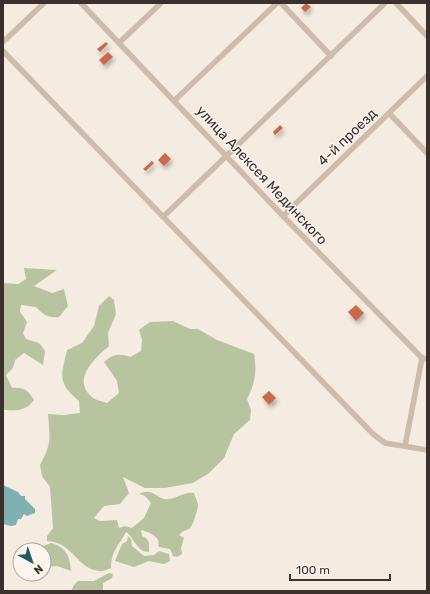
<svg xmlns="http://www.w3.org/2000/svg" width="430" height="594" font-family="Rubik,sans-serif">
  <defs>
    <filter id="shadow"><feDropShadow dx="2" dy="3.5" stdDeviation="2" flood-color="#0004"/></filter>
  </defs>
  <rect width="100%" height="100%" fill="#f4ebe1"/>
  <g fill="#b8c4a0">
    <path d="M24 268 57 270 34 286 52 293 64 289 68 306 59 317C47 318 44 315 36 307L21 305 20 312 27 322 23 333 26 339 39 343 45 351 43 365 24 353 15 360 13 368 6 375 12 388C24 387 28 390 34 400 26 411 17 411 5 410L3 409V283L18 284 26 279Z"/>
    <path d="M109 296 114 300 116 314 108 333 109 346C95 358 71 380 92 397 95 400 102 401 107 403L119 393 117 381 104 362C113 354 118 353 130 357L141 351 142 340 139 330 150 322 173 321 190 329H198L217 340 254 354C257 372 255 384 247 399L251 410 250 420 234 434 224 458 209 473 193 483 165 488H145L123 477 129 493 120 504 104 506 94 518 100 521 117 520 119 528 125 526 132 528 144 518 151 503 145 496 139 494C154 486 157 501 169 499 177 498 186 491 194 493 195 497 198 502 198 506 197 510 193 526 190 528 186 531 183 530 179 535L184 538 181 548 182 554 177 557 173 556 170 549 159 547C158 545 159 542 158 540 156 535 146 531 141 530L142 536C150 539 149 544 149 552 136 552 135 538 126 532 119 546 111 551 111 568 108 569 102 572 99 571 77 569 73 542 47 541V536L53 528 50 487 42 476 40 465C52 442 50 439 48 414L63 415 80 413 79 401C57 383 61 376 67 350L82 343 94 326 99 306Z"/>
    <polygon points="128,536 131,539 132,546 144,556 154,555 159,551 169,554 170,561 164,564 149,561 134,567 115,561 122,544 127,541"/>
    <path d="M51 543C66 547 70 556 71 571L57 566 45 567 44 550H38L43 546Z"/>
    <polygon points="109,573 113,574 112,578 103,583 103,591 71,591 74,585 78,581 94,581"/>
  </g>
  <polygon fill="#7fb0b2" points="3,485 18,492 21,496 25,496 25,499 35,509 35,513 27,516 24,514 21,519 18,519 16,525 11,526 3,524"/>
  <g fill="#c8694b" filter="url(#shadow)">
    <polygon points="306,3 311,7 305,12 301,8"/>
    <polygon points="106,42 108,44 100,52 97,49"/>
    <polygon points="108,52 113,57 104,65 99,60"/>
    <polygon points="280,125 283,128 275,135 273,132"/>
    <polygon points="165,153 171,159 164,166 158,160"/>
    <polygon points="152,161 154,163 146,171 143,169"/>
    <polygon points="356,305 364,313 356,321 348,312"/>
    <polygon points="269,391 276,398 269,405 262,397"/>
  </g>
  <g fill="none" stroke-linecap="round" stroke-linejoin="round">
    <g stroke="#cdbbac" stroke-width="5.5">
      <polyline points="81,3 283,216 422,358 427,359"/>
      <polyline points="281,3 331,56"/>
      <polyline points="396,3 427,36"/>
      <polyline points="3,42 44,3"/>
      <polyline points="119,43 161,3"/>
      <polyline points="3,51 373,434 385,443 427,450"/>
      <polyline points="175,100 277,3"/>
      <polyline points="389,113 427,153"/>
      <polyline points="283,216 427,76"/>
      <polyline points="163,217 385,3"/>
      <polyline points="405,446 422,358"/>
    </g>
  </g>
  <g text-anchor="middle" stroke-width="3" stroke-linejoin="round" paint-order="stroke">
    <g font-size="14" fill="#3b302b" stroke="#fbf5ee">
      <text transform="translate(347 137) rotate(-44)" y="5">4-й проезд</text>
      <text transform="translate(262 175) rotate(47)" y="5">улица Алексея Мединского</text>
    </g>
  </g>
  <rect width="430" height="594" fill="none" stroke="#3b302b" stroke-width="8"/>
  <g transform="translate(32 562) rotate(140)"><circle r="19" fill="#fbf5ee" stroke="#aea6a0"/>
  <path d="M0-3L7 15L0 10L-7 15Z" fill="#1f5a5e"/>
  <text y="-6" font-size="11" font-weight="bold" text-anchor="middle" fill="#3b302b">N</text>
  </g>
  <path d="M290 574v6h100v-6" fill="none" stroke="#3b302b" stroke-width="2"/>
  <text x="296" y="574" font-size="12" fill="#3b302b" stroke="#fbf5ee" stroke-width="3" paint-order="stroke">100 m</text>
</svg>
